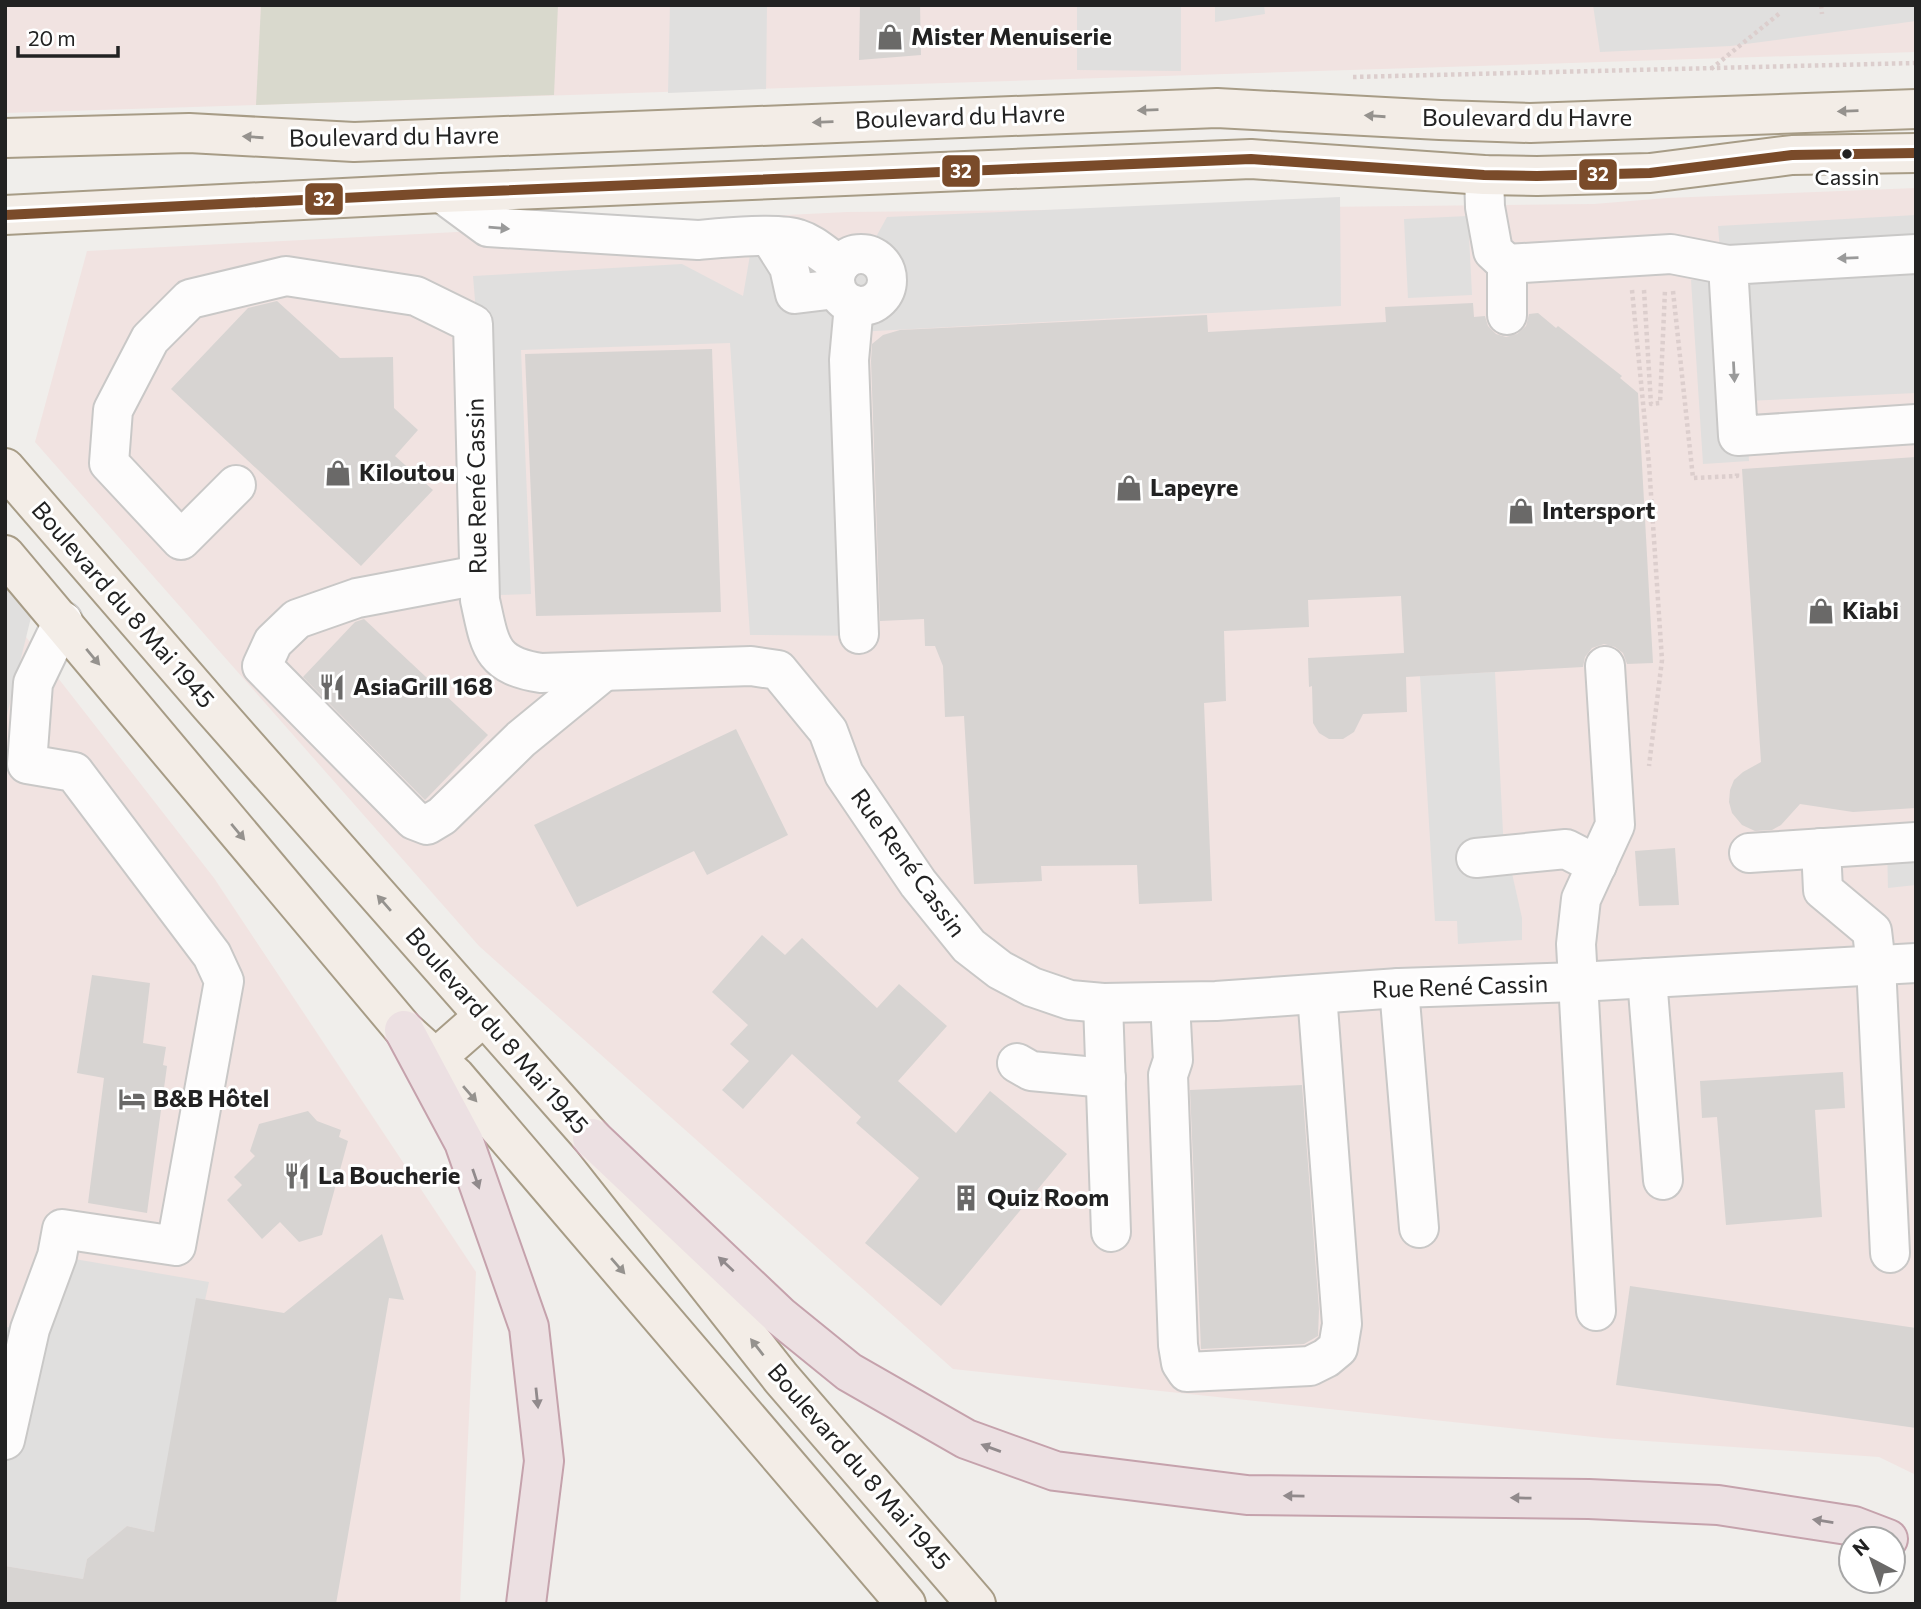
<svg xmlns="http://www.w3.org/2000/svg" width="1921" height="1609" font-family="Commissioner,sans-serif">
  <rect width="100%" height="100%" fill="#f0eeeb"/>
  <g fill="#f1e3e1">
    <polygon points="5,5 1916,5 1916,52 5,113"/>
    <polygon points="1916,188 1916,1475 1879,1457 1603,1438 953,1369 479,946 35,442 87,251 847,212 1594,204 1667,198"/>
    <polygon points="5,610 214,878 476,1272 460,1604 5,1604"/>
  </g>
  <polygon fill="#d9d9cd" points="261,5 558,5 554,95 256,105"/>
  <g fill="#e0dfde">
    <polygon points="670,5 767,5 766,89 668,93"/>
    <polygon points="1077,5 1181,5 1181,71 1077,70"/>
    <polygon points="1215,5 1264,5 1265,14 1215,22"/>
    <polygon points="1593,5 1916,5 1916,21 1731,46 1600,52"/>
    <polygon points="1340,197 1341,306 857,332 876,636 750,635 730,343 521,350 531,594 499,595 473,276 682,264 743,296 756,220 853,255 866,255 887,217"/>
    <polygon points="1916,215 1916,393 1746,401 1749,461 1703,464 1691,280 1722,277 1718,226"/>
    <polygon points="1468,216 1472,295 1408,298 1404,219"/>
    <polygon points="5,560 36,597 6,719 5,719"/>
    <polygon points="1495,672 1503,833 1522,918 1522,940 1458,944 1457,921 1435,921 1420,676"/>
    <polygon points="1916,842 1916,885 1888,888 1887,844"/>
    <polygon points="57,1256 209,1282 154,1532 127,1526 87,1559 83,1579 5,1566 5,1327 30,1329"/>
  </g>
  <g fill="#d7d4d2">
    <polygon points="860,5 920,5 921,55 859,60"/>
    <polygon points="277,301 340,358 393,357 394,408 418,430 395,456 433,490 361,566 171,389 248,308"/>
    <polygon points="1473,303 1474,317 1485,316 1488,326 1496,334 1506,337 1517,334 1526,326 1529,314 1538,313 1556,328 1558,326 1622,376 1620,378 1638,393 1653,663 1627,664 1623,653 1615,647 1604,644 1592,648 1585,657 1583,667 1406,677 1407,712 1363,714 1354,732 1343,739 1329,739 1319,733 1313,723 1312,686 1309,687 1308,658 1404,653 1401,596 1308,600 1309,627 1224,631 1226,701 1204,703 1212,901 1139,904 1137,865 1041,866 1042,881 974,884 964,716 945,717 943,666 935,646 925,646 924,619 880,621 871,361 872,344 883,335 900,330 1207,315 1208,332 1386,322 1385,307"/>
    <polygon points="712,349 721,612 536,616 525,354"/>
    <polygon points="1916,457 1916,808 1853,812 1800,804 1781,825 1772,830 1755,831 1742,825 1732,813 1729,802 1730,790 1734,780 1743,772 1761,762 1742,469"/>
    <polygon points="364,619 488,735 425,800 303,677 355,622"/>
    <polygon points="736,729 788,835 707,875 694,851 577,907 534,825"/>
    <polygon points="1675,848 1679,905 1639,906 1635,851"/>
    <polygon points="762,935 785,955 802,938 877,1008 899,984 947,1026 898,1081 956,1133 990,1091 1067,1154 941,1306 865,1243 919,1178 856,1123 861,1117 792,1054 743,1109 722,1090 749,1061 730,1044 748,1025 712,992"/>
    <polygon points="92,975 150,983 143,1043 166,1047 163,1065 167,1066 147,1213 88,1203 104,1078 77,1073"/>
    <polygon points="1843,1072 1845,1108 1815,1110 1822,1217 1726,1225 1717,1117 1702,1118 1700,1081"/>
    <polygon points="1302,1085 1319,1309 1318,1336 1304,1344 1201,1349 1190,1090"/>
    <polygon points="308,1111 317,1121 341,1130 339,1137 348,1141 322,1235 299,1242 280,1222 262,1239 227,1200 242,1185 234,1177 255,1156 250,1151 259,1124"/>
    <polygon points="382,1234 404,1300 389,1298 336,1604 5,1604 5,1566 83,1579 87,1559 127,1526 154,1532 196,1298 284,1313"/>
    <polygon points="1630,1286 1916,1328 1916,1428 1616,1385"/>
  </g>
  <g fill="none" stroke-linecap="round" stroke-linejoin="round">
    <g stroke="#c9c8c7" stroke-width="42">
      <g id="minor">
        <polyline points="1484,175 1485,207 1493,251 1507,264 1507,315"/>
        <path d="M442 193 488 227 698 240C720 238 779 232 798 239 814 244 825 256 840 265"/>
        <polyline points="770,237 789,267 795,294 836,289"/>
        <polyline points="1916,254 1728,265 1738,436 1916,424"/>
        <circle cx="861" cy="280" r="26"/>
        <polyline points="1507,264 1671,254 1728,265"/>
        <polyline points="854,305 849,360 859,634"/>
        <path d="M236 485 181 540 109 463 113 410 150 339 190 299 286 276 416 296 473 324 480 600C490 645 490 665 541 673L751 666 778 670 828 731 844 774 918 883 969 946 1000 970 1032 987 1070 1000 1103 1003 1216 1001 1399 988 1578 982 1916 963"/>
        <polyline points="479,575 357,598 297,619 273,642 262,666 414,820 427,825 442,816 521,739 604,671"/>
        <polyline points="1821,848 1823,890 1872,931 1876,965 1890,1253"/>
        <polyline points="1749,853 1916,842"/>
        <polyline points="1476,858 1566,849 1597,865"/>
        <polyline points="1647,978 1663,1180"/>
        <polyline points="1399,988 1419,1228"/>
        <polyline points="1170,1002 1173,1060 1168,1075 1178,1345 1181,1363 1187,1372 1310,1366 1326,1358 1338,1348 1342,1324 1317,994"/>
        <polyline points="1103,1003 1111,1232"/>
        <polyline points="1017,1063 1031,1071 1106,1078"/>
        <polyline points="1596,1311 1576,944 1581,899 1615,825 1605,666"/>
        <polyline points="5,1440 30,1329 57,1256 62,1229 176,1246 224,981 212,955 74,772 27,764 33,683 63,621"/>
      </g>
    </g>
    <g stroke="#a79c86" stroke-width="42">
      <g id="major">
        <polyline points="5,138 189,133 354,142 1217,108 1440,120 1530,123 1916,109"/>
        <polyline points="5,215 442,193 1251,159 1484,175 1537,176 1650,173 1792,155 1916,153"/>
        <polyline points="5,468 210,705 592,1138 781,1378 976,1604"/>
        <polyline points="5,555 404,1030 455,1076 906,1604"/>
        <polyline points="435,1059 484,1016"/>
      </g>
    </g>
    <g stroke="#c5a2ac" stroke-width="42">
      <g id="highway">
        <polyline points="404,1030 464,1142 529,1327 544,1461 526,1604"/>
        <polyline points="592,1138 780,1316 849,1372 966,1439 1055,1471 1247,1495 1589,1499 1718,1505 1854,1526 1888,1539"/>
      </g>
    </g>
    <g stroke="#dccecd" stroke-width="4.5" stroke-dasharray="3.5 3.5" stroke-linecap="butt">
      <polyline points="1821,5 1822,14"/>
      <polyline points="1711,69 1780,13"/>
      <polyline points="1353,77 1916,63"/>
      <polyline points="1632,290 1649,464 1662,660 1649,766"/>
      <polyline points="1644,290 1651,404 1660,403 1665,290"/>
      <polyline points="1673,291 1693,478 1737,476 1737,472"/>
    </g>
    <use href="#minor" stroke="#fdfcfc" stroke-width="38"/>
    <use href="#major" stroke="#f3ede7" stroke-width="38"/>
    <use href="#highway" stroke="#ece0e2" stroke-width="38"/>
    <g stroke="#fff" stroke-width="16">
      <polyline id="bus-1" points="5,215 442,193 1251,159 1484,175 1537,176 1650,173 1792,155 1916,153"/>
    </g>
    <use href="#bus-1" stroke="#7a4b2a" stroke-width="10"/>
  </g>
  <defs><path id="oneway-solid" d="M-6-.8H1V-3.2L6.5 0L1 3.2V.8H-6Z" transform="scale(1.75)"/></defs>
  <g fill="#95928e">
    <use href="#oneway-solid" transform="translate(1148 110) rotate(178)"/>
    <use href="#oneway-solid" transform="translate(1848 111) rotate(178)"/>
    <use href="#oneway-solid" transform="translate(1375 116) rotate(-176)"/>
    <use href="#oneway-solid" transform="translate(823 122) rotate(178)"/>
    <use href="#oneway-solid" transform="translate(253 137) rotate(-176)"/>
    <use href="#oneway-solid" transform="translate(93 657) rotate(50)"/>
    <use href="#oneway-solid" transform="translate(238 832) rotate(50)"/>
    <use href="#oneway-solid" transform="translate(384 903) rotate(-131)"/>
    <use href="#oneway-solid" transform="translate(470 1094) rotate(49)"/>
    <use href="#oneway-solid" transform="translate(618 1266) rotate(49)"/>
    <use href="#oneway-solid" transform="translate(757 1347) rotate(-128)"/>
  </g>
  <g fill="#9a9a9a">
    <use href="#oneway-solid" transform="translate(499 228) rotate(5)"/>
    <use href="#oneway-solid" transform="translate(1848 258) rotate(178)"/>
    <use href="#oneway-solid" transform="translate(1734 372) rotate(87)"/>
  </g>
  <g fill="#918a8c">
    <use href="#oneway-solid" transform="translate(476 1179) rotate(71)"/>
    <use href="#oneway-solid" transform="translate(726 1264) rotate(-137)"/>
    <use href="#oneway-solid" transform="translate(537 1398) rotate(84)"/>
    <use href="#oneway-solid" transform="translate(991 1448) rotate(-160)"/>
    <use href="#oneway-solid" transform="translate(1294 1496) rotate(-179)"/>
    <use href="#oneway-solid" transform="translate(1521 1498) rotate(-179)"/>
    <use href="#oneway-solid" transform="translate(1823 1521) rotate(-171)"/>
  </g>
  <defs>
    <g id="shop-bare" transform="scale(2.1)"><path d="M-5-2.5h2.3a2.7 3.5 0 0 1 5.4 0H5L5.5 6h-11ZM-1.5-2.5h3a1.5 2.3 0 0 0-3 0Z" fill="#6a6968" stroke="#fff" stroke-width="2.5" paint-order="stroke"/></g>
    <g id="restaurant-bare" transform="scale(2.1)"><path d="M-5-6h1v4h1v-4h1v4h1v-4h1v5L-1.5 .5V6h-2V.5L-5-1ZM5-6V6H3V1.5H1.5Q1.5-4 5-6Z" fill="#6a6968" stroke="#fff" stroke-width="2.5" paint-order="stroke"/></g>
    <g id="hotel-bare" transform="scale(2.1)"><path d="M-6-4.5h1.5V1H6V5H4.5V3h-9V5H-6ZM-4 0a1.8 1.8 0 1 1 3.6 0ZM.5 0V-2.5h3Q6-2.5 6 0Z" fill="#6a6968" stroke="#fff" stroke-width="2.5" paint-order="stroke"/></g>
    <g id="building-bare" transform="scale(2.1)"><path d="M-4-6H4V6H1V3H-1V6H-4ZM-2.5-4.3h1.7v1.8h-1.7ZM.8-4.3h1.7v1.8H.8ZM-2.5-1h1.7V.8h-1.7ZM.8-1h1.7V.8H.8Z" fill="#6a6968" stroke="#fff" stroke-width="2.5" paint-order="stroke"/></g>
  </defs>
  <g fill-rule="evenodd">
    <use href="#shop-bare" x="890" y="37"/>
    <use href="#shop-bare" x="338" y="473"/>
    <use href="#shop-bare" x="1129" y="488"/>
    <use href="#shop-bare" x="1521" y="511"/>
    <use href="#shop-bare" x="1821" y="611"/>
    <use href="#restaurant-bare" x="332" y="687"/>
    <use href="#hotel-bare" x="132" y="1099"/>
    <use href="#restaurant-bare" x="297" y="1176"/>
    <use href="#building-bare" x="966" y="1198"/>
  </g>
  <circle fill="#222" stroke="#fff" stroke-width="2.5" cx="1847" cy="154" r="6"/>
  <g text-anchor="middle" stroke-width="6" stroke-linejoin="round" paint-order="stroke">
    <g font-size="22" fill="#222" stroke="#fff">
      <text x="1847" y="185">Cassin</text>
    </g>
    <g font-size="24" font-weight="bold" fill="#222" stroke="#fff" text-anchor="start">
      <text x="911" y="45">Mister Menuiserie</text>
      <text x="359" y="481">Kiloutou</text>
      <text x="1150" y="496">Lapeyre</text>
      <text x="1542" y="519">Intersport</text>
      <text x="1842" y="619">Kiabi</text>
      <text x="353" y="695">AsiaGrill 168</text>
      <text x="153" y="1107">B&amp;B Hôtel</text>
      <text x="318" y="1184">La Boucherie</text>
      <text x="987" y="1206">Quiz Room</text>
    </g>
    <g font-size="24" fill="#222" stroke="#fff">
      <text transform="translate(960 117) rotate(-2)" y="8">Boulevard du Havre</text>
      <text x="1527" y="126">Boulevard du Havre</text>
      <text transform="translate(394 137) rotate(-1)" y="8">Boulevard du Havre</text>
      <text transform="translate(477 486) rotate(-91)" y="8">Rue René Cassin</text>
      <text transform="translate(123 605) rotate(49)" y="8">Boulevard du 8 Mai 1945</text>
      <text transform="translate(908 863) rotate(54)" y="8">Rue René Cassin</text>
      <text transform="translate(1460 987) rotate(-2)" y="8">Rue René Cassin</text>
      <text transform="translate(497 1031) rotate(49)" y="8">Boulevard du 8 Mai 1945</text>
      <text transform="translate(859 1467) rotate(49)" y="8">Boulevard du 8 Mai 1945</text>
    </g>
  </g>
  <g stroke="#fff" stroke-width="2.5">
    <rect x="941" y="154" width="40" height="34" rx="7" fill="#7a4b2a"/>
    <rect x="1578" y="158" width="40" height="33" rx="7" fill="#7a4b2a"/>
    <rect x="304" y="182" width="40" height="34" rx="7" fill="#7a4b2a"/>
  </g>
  <g font-size="19" text-anchor="middle" font-weight="bold" fill="#fff">
    <text x="961" y="178">32</text>
    <text x="1598" y="181">32</text>
    <text x="324" y="206">32</text>
  </g>
  <rect width="1921" height="1609" fill="none" stroke="#222222" stroke-width="14"/>
  <g transform="translate(1872 1560) rotate(319)"><circle r="33" fill="#ffffff" stroke="#a7a7a7" stroke-width="2"/>
  <path d="M0-5L12 26L0 18L-12 26Z" fill="#6a6968"/>
  <text y="-10" font-size="19" font-weight="bold" text-anchor="middle" fill="#222222">N</text>
  </g>
  <path d="M18 46v10h100v-10" fill="none" stroke="#222222" stroke-width="3.5"/>
  <text x="28" y="46" font-size="21" fill="#222222" stroke="#ffffff" stroke-width="5" paint-order="stroke">20 m</text>
</svg>
